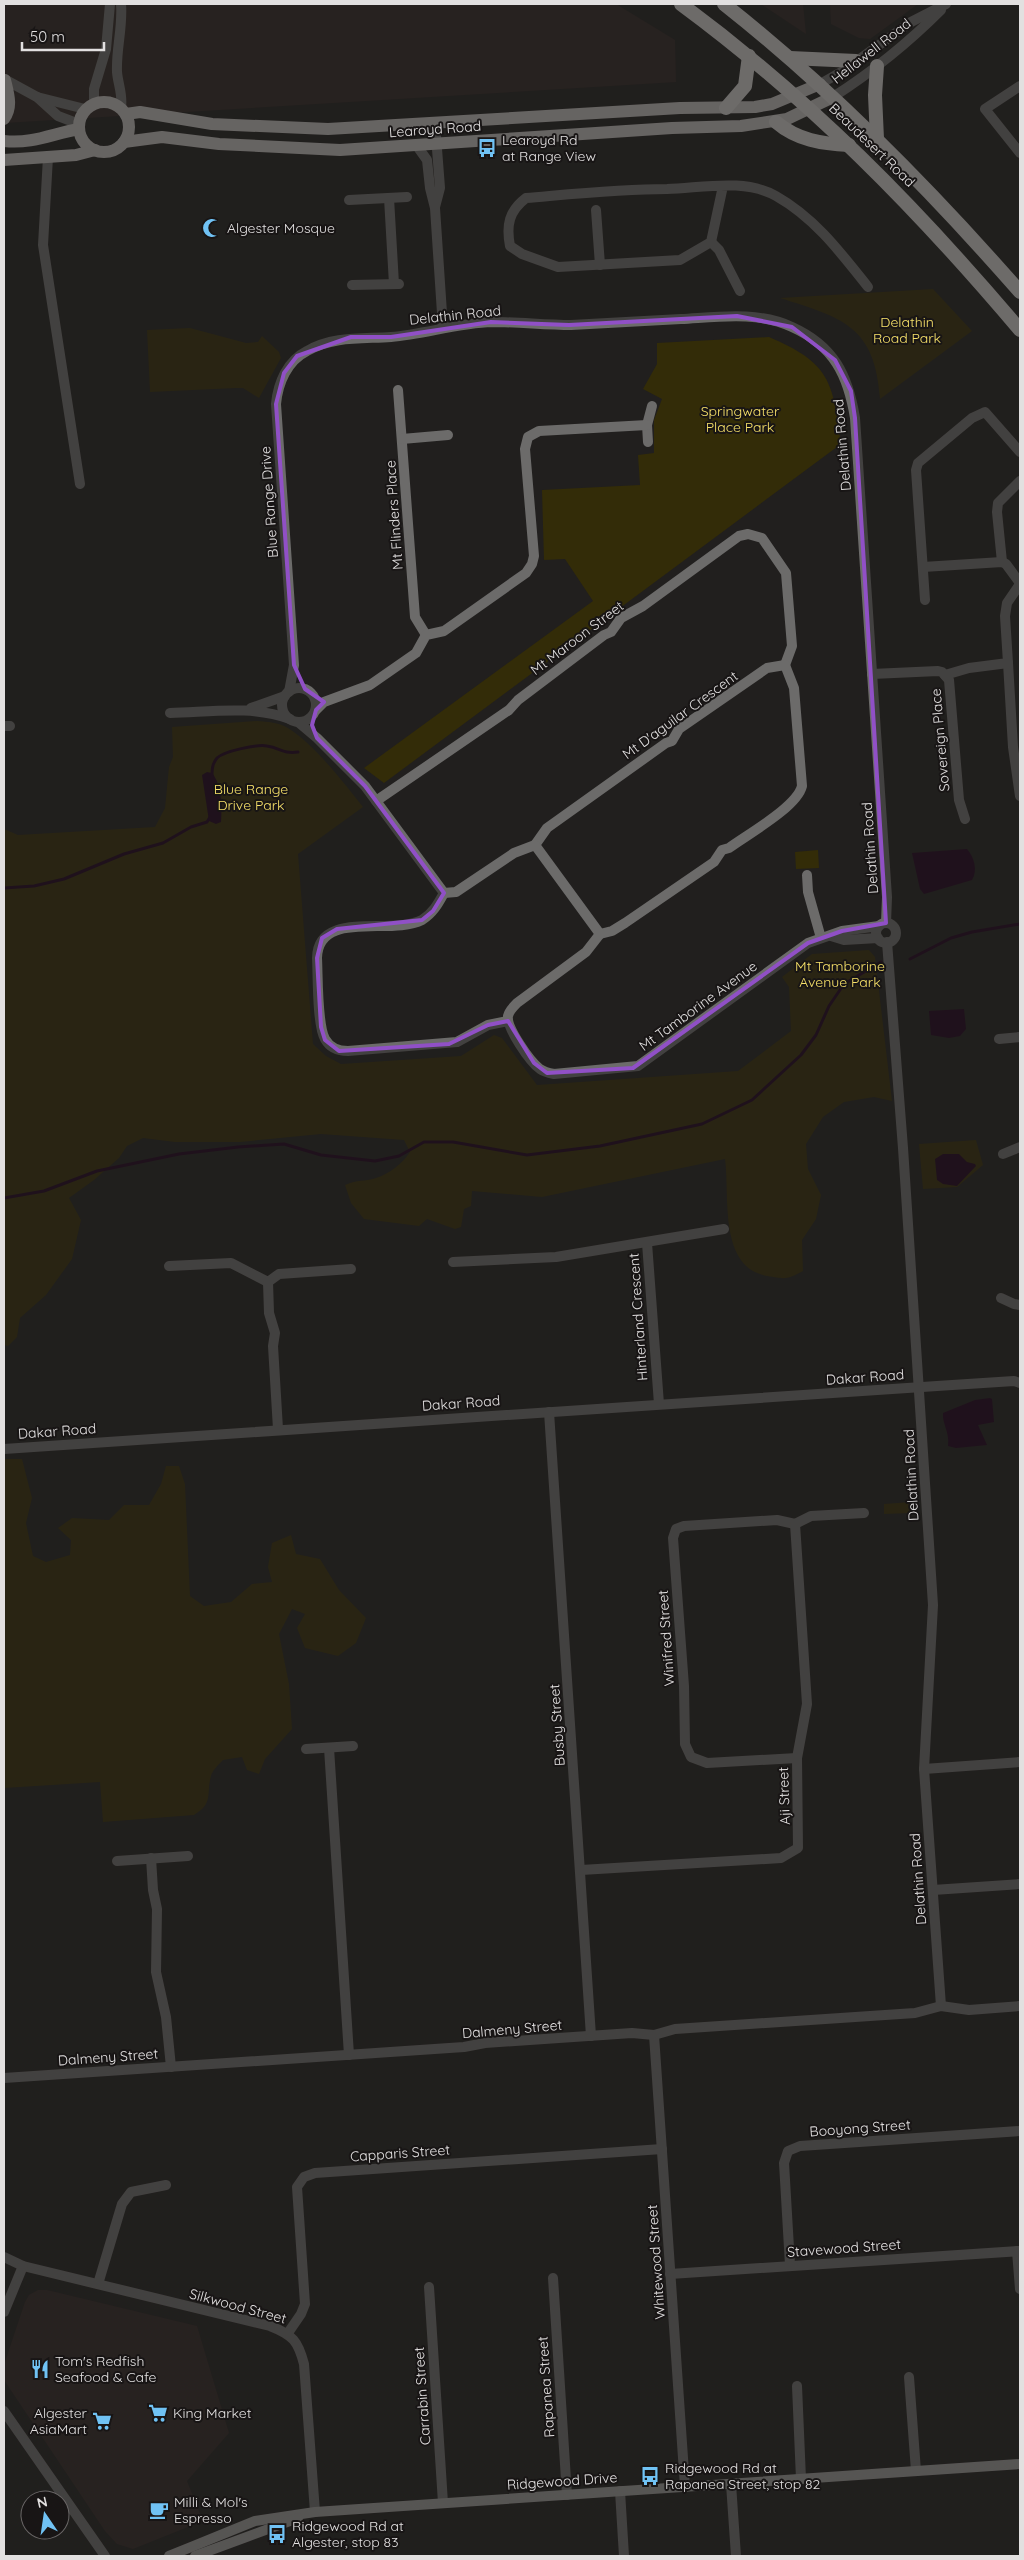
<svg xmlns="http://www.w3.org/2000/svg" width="1024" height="2560" font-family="Quicksand,sans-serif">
  <rect width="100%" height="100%" fill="#211f1e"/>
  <g fill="#302724">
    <polygon points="4,4 616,4 675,40 676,82 4,123"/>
    <polygon points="761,4 803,4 806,34"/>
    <polygon points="830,4 918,4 870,39 859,38 831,24"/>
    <polygon points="38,2290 47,2290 197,2326 229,2433 187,2481 203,2521 133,2549 117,2544 105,2531 4,2380 4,2365 25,2302 29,2295"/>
  </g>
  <g fill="#332c08">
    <path d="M933 289 972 331 880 399C875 326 843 318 780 298Z"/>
    <polygon points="190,328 246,343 258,342 262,336 279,352 281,358 259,398 243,388 236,388 150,392 147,330"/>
    <path d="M769 337C830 363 833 381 841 444L384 783 364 768 593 601 565 559 544 560 542 490 640 485 638 455 654 453V420L662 399 643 389 657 364V343Z"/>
    <path d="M257 721C268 722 278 722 288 728 314 744 344 783 363 807L298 854 313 1044 326 1056 341 1064 461 1056 494 1035 502 1038 537 1085 738 1071 791 1031 789 987 782 977 812 954 869 950 875 957 892 1101 874 1097 844 1102 823 1117 806 1144 808 1169 821 1195 816 1219 802 1240 803 1271C787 1280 785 1279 767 1276 718 1267 730 1196 725 1159L542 1197 472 1191 471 1206 464 1209 461 1227 455 1229 427 1219 419 1226 364 1219 351 1203 345 1185C358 1179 364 1182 376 1178 389 1174 403 1163 410 1152L404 1140 321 1134 240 1142H175L143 1138 127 1146 119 1158 94 1180 69 1198 81 1220 72 1259 46 1295 20 1318 17 1337 8 1346 4 1345V829L18 835 155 827 165 808 169 767 173 757 172 727Z"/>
    <polygon points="818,850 819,868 796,869 795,852"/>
    <polygon points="976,1140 983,1165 957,1187 923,1189 919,1144"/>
    <path d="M4 1459H22L32 1498 26 1523 33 1556 46 1562 70 1555 71 1540 58 1528 72 1518 109 1520 124 1505H149L161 1484 166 1466H179L185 1484 190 1596 204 1606 231 1602 252 1584 272 1582 268 1567 272 1543 291 1535 296 1554 320 1559 339 1590 366 1618 356 1643 338 1656 305 1648 297 1628 305 1614 292 1609 279 1634 289 1684 292 1729 265 1759 259 1774 247 1770 242 1757 223 1760C219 1764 212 1771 211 1776 206 1794 214 1803 194 1815L103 1822 100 1782 4 1788Z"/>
    <polygon points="911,1502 912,1513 884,1514 884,1504"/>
  </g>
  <g fill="#1e021b">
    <path d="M207 772 212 773C222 785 222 806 221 822L216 824 209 821 202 775Z"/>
    <path d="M967 849C974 857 978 870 972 880L924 894 920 889 912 853Z"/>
    <polygon points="964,1009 966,1029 960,1036 949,1038 931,1035 929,1011"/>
    <polygon points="943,1154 959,1154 967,1162 975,1164 976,1166 957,1186 943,1184 937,1180 935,1159"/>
    <path d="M990 1398 992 1399 994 1422 978 1425 987 1445 956 1448 948 1446C950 1432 942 1424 943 1413L975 1400Z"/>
  </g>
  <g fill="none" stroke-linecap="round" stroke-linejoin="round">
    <g stroke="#1e021b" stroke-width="3">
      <path d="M212 777C212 770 212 764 217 758 224 751 258 744 267 746 281 748 282 754 298 752"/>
      <polyline points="4,888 34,886 64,879 124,854 163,843 191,827 207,822 210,817"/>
      <polyline points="910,959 951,938 972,932 1020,924"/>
      <polyline points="4,1198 44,1191 97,1171 179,1154 238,1147 284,1144 321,1155 375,1161 399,1156 424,1142 453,1142 527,1155 600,1146 702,1124 752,1100 801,1055 816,1035 829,1006 844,984 881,962"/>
    </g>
    <g stroke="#6c6b6a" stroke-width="10">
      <polyline points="4,79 37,97 58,116 79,124"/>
      <polyline points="1020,86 985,109 1020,153"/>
      <polyline points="37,97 85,109"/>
      <polyline points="435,123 440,188 435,207"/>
      <polyline points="417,146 427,160 430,188 435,208 443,328"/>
      <polyline points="48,157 43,245 80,484"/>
      <path d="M723 186 711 242 680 260 558 267 522 254 510 246C506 225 509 211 526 198 573 194 620 189 667 189 702 188 744 178 776 196 815 218 841 253 868 287"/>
      <polyline points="389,198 394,284"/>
      <polyline points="349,200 407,197"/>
      <polyline points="596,210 600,265"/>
      <polyline points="711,242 719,250 740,291"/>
      <polyline points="352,285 399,284"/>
      <polyline points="398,390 415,617 426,635"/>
      <polyline points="402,439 448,435"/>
      <polyline points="648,442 647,425 652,406"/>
      <polyline points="1002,562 997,512 998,503 1020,481"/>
      <polyline points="923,567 1002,562 1006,564 1020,583"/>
      <polyline points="925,600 916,470 918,463 972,418 985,412 1020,452"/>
      <polyline points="1008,663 1013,747 1020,796"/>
      <polyline points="872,674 938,671 942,672 949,680 959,800 965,819"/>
      <polyline points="945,675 969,668 1008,663 1005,616 1007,603 1020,584"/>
      <circle cx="299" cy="705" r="17"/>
      <path d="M289 692 294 665 276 404C278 383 287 361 307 351 333 336 362 339 391 337 425 334 458 323 492 322 519 322 545 325 571 325 608 323 644 321 681 319 718 317 758 311 792 327 834 346 848 375 855 418L887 897 886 923"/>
      <polyline points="251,708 285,696"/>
      <polyline points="316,710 324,702 370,685 416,653 426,635 444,631 526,573 532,564 534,556 525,449 528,437 539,431 647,425"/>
      <path d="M170 713C211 712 251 705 290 719"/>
      <path d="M298 722 317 738 365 786 444 893C438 904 433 913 422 920 391 936 318 909 317 958 318 976 317 1025 325 1039 330 1048 338 1051 348 1051L457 1042 488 1025 508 1021"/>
      <polyline points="4,726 10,726"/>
      <polyline points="376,801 509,710 518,700 604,635 611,632 621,618 643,606 739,536 748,534 762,538 786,573 792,646 785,665"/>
      <path d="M535 845 547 828 666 743 672 741 679 729 767 668 785 665 794 688 802 786C797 807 748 834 729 848L722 850 714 862 625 923 612 931 600 934"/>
      <polyline points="807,875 808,892 821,938"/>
      <path d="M444 893 456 892 514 853 535 845 600 934 586 952 517 1003C513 1007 509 1011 508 1016 506 1027 530 1062 540 1069 544 1072 549 1073 554 1074L638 1066 808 943 842 931 879 926"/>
      <circle cx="886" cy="933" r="10"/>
      <polyline points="831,936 844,940 878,938"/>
      <polyline points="887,942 903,1148 933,1605 924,1769 941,2006"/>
      <polyline points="999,1039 1020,1037"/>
      <polyline points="1003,1154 1020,1147"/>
      <polyline points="647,1243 659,1404"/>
      <polyline points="453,1262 556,1257 724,1229"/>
      <polyline points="169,1266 231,1263 268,1282"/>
      <polyline points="1001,1298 1014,1304 1020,1305"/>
      <polyline points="549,1412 591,2036"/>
      <polyline points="278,1429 273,1346 275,1333 269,1313 268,1282 279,1274 351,1269"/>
      <polyline points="4,1449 937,1386 1014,1381 1020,1383"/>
      <polyline points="795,1524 777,1520 684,1526 676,1529 673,1538 684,1686 685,1744 691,1757 707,1763 797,1758"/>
      <polyline points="795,1524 811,1516 864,1513"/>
      <polyline points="329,1748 349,2055"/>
      <polyline points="306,1749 353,1746"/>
      <polyline points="924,1769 1020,1762"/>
      <polyline points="151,1858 153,1890 157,1909 156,1972 166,2017 171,2067"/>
      <polyline points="117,1861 188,1856"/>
      <polyline points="581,1870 781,1858 798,1848 797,1758 807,1704 795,1524"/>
      <polyline points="933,1890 1020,1884"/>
      <polyline points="654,2035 685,2487"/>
      <polyline points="4,2078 464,2047 485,2043 632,2033 654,2035 675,2029 915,2013 941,2006 969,2010 1020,2006"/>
      <polyline points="1017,2251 1020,2289"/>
      <polyline points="790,2265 784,2163 788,2151 800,2146 1020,2131"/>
      <polyline points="670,2274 1020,2251"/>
      <polyline points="553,2278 567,2495"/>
      <polyline points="98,2284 122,2204 131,2192 166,2185"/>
      <polyline points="429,2287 443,2503"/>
      <polyline points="288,2333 301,2314 305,2304 297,2187 304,2177 315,2173 662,2149"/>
      <polyline points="909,2377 916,2471"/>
      <polyline points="797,2386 801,2479"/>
      <polyline points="731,2484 736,2556"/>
      <polyline points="620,2491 624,2556"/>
    </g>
    <g stroke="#6c6b6a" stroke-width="10">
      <polyline points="820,84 843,71 911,22 946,4"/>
      <path d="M833 97C872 72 908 43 941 10"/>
      <polyline points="94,103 94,89 106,49 110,4"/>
      <path d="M121 107C123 95 118 84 117 72 116 49 123 27 121 4"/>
      <path d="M4 2257 23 2266 270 2326C293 2335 298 2341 304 2364L315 2512"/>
      <polyline points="4,2312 23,2266"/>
      <polyline points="4,2411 105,2556"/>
    </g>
    <g stroke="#989795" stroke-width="10">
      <polyline points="169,2556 255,2521 315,2512 1020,2464"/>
      <polyline points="195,2556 298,2518"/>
    </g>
    <g stroke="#bbb8b6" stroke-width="12">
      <circle cx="104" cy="127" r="25"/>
      <polyline points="126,114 140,112 212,124 328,129 680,108 755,107 772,104 820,84"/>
      <path d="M4 119C13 107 8 93 5 80"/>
      <path d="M4 141C33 144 51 134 79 129"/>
      <polyline points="124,142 162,137 219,144 340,150 672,128 741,126 787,119 833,97"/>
      <polyline points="4,160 76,155 95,150"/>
    </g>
    <g stroke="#cac8c6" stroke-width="14">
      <path d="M681 4C811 100 916 207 1020 330"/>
      <path d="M724 4C833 90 929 188 1020 292"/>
      <polyline points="790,58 856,61"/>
      <polyline points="877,66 875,95 877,139"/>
      <polyline points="726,108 745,86 749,56"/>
      <path d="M776 122C797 140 822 144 849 145"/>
    </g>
  </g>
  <path d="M0 0H1024V2560H0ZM737 316 792 327 835 360 851 391 855 418 886 923 842 931 808 943 633 1068 547 1073 534 1063 508 1021 488 1025 449 1044 339 1051 325 1040 321 1027 317 958 322 938 337 929 422 920 433 911 444 893 365 786 317 738 312 725 316 710 324 702 305 689 294 665 276 404 284 373 297 356 351 337H391L491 322 569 325Z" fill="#211f1e" fill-opacity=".55" fill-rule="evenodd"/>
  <path fill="none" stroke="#9050c6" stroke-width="4" stroke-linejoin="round" d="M737 316 792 327 835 360 851 391 855 418 886 923 842 931 808 943 633 1068 547 1073 534 1063 508 1021 488 1025 449 1044 339 1051 325 1040 321 1027 317 958 322 938 337 929 422 920 433 911 444 893 365 786 317 738 312 725 316 710 324 702 305 689 294 665 276 404 284 373 297 356 351 337H391L491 322 569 325Z"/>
  <defs>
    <g id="bus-bare" transform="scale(1.5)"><path d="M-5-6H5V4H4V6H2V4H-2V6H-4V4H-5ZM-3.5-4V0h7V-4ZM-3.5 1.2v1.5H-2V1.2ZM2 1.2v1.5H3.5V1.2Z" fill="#70c2f4" stroke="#181515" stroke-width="2.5" paint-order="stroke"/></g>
    <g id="mosque-bare" transform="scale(1.5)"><path d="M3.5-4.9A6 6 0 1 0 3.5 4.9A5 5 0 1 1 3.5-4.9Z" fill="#70c2f4" stroke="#181515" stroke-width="2.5" paint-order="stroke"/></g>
    <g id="restaurant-bare" transform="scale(1.5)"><path d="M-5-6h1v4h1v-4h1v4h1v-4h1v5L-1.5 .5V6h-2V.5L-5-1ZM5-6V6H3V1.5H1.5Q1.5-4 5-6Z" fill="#70c2f4" stroke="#181515" stroke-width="2.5" paint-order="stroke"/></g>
    <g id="supermarket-bare" transform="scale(1.5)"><path d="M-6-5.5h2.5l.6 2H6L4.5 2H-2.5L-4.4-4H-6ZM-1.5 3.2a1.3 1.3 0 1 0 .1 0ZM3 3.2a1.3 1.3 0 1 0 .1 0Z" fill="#70c2f4" stroke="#181515" stroke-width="2.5" paint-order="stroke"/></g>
    <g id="cafe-bare" transform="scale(1.5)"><path d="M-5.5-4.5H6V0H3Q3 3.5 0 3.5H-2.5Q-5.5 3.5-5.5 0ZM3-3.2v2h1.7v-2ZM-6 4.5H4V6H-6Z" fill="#70c2f4" stroke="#181515" stroke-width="2.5" paint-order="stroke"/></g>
  </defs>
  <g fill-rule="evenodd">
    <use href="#bus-bare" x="487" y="148"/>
    <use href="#mosque-bare" x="212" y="228"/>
    <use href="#restaurant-bare" x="40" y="2369"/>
    <use href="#supermarket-bare" x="158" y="2413"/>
    <use href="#supermarket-bare" x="102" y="2421"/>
    <use href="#bus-bare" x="650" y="2476"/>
    <use href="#cafe-bare" x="159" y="2510"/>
    <use href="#bus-bare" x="277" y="2534"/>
  </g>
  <g text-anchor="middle" stroke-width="4" stroke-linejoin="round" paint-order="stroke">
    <g font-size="14" fill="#e2e0e0" stroke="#181515">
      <text transform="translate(871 51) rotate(-38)" y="5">Hellawell Road</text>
      <text transform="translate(435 129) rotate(-4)" y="5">Learoyd Road</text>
      <text transform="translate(872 145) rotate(44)" y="5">Beaudesert Road</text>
      <text transform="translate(455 315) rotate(-6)" y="5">Delathin Road</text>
      <text transform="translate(842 445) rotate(-95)" y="5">Delathin Road</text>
      <text transform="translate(269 502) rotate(-94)" y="5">Blue Range Drive</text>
      <text transform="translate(394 515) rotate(-94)" y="5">Mt Flinders Place</text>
      <text transform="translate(577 638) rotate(-37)" y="5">Mt Maroon Street</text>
      <text transform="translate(680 715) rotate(-36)" y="5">Mt D'aguilar Crescent</text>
      <text transform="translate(940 740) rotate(-95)" y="5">Sovereign Place</text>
      <text transform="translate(870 848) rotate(-94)" y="5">Delathin Road</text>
      <text transform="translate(698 1006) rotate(-36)" y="5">Mt Tamborine Avenue</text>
      <text transform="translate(638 1317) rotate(-94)" y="5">Hinterland Crescent</text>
      <text transform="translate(865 1377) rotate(-4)" y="5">Dakar Road</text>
      <text transform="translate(461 1403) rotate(-4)" y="5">Dakar Road</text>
      <text transform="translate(57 1431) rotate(-4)" y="5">Dakar Road</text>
      <text transform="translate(911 1475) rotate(-93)" y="5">Delathin Road</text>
      <text transform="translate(666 1638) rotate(-94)" y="5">Winifred Street</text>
      <text transform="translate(557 1725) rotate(-94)" y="5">Busby Street</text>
      <text transform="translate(784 1796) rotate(-92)" y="5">Aji Street</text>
      <text transform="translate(918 1879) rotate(-94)" y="5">Delathin Road</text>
      <text transform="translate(512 2029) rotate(-5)" y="5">Dalmeny Street</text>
      <text transform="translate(108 2057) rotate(-4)" y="5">Dalmeny Street</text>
      <text transform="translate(860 2128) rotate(-4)" y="5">Booyong Street</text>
      <text transform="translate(400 2153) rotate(-4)" y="5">Capparis Street</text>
      <text transform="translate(844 2248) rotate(-4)" y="5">Stavewood Street</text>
      <text transform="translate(656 2262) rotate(-94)" y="5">Whitewood Street</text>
      <text transform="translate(238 2306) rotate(15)" y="5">Silkwood Street</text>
      <text transform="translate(546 2387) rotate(-94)" y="5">Rapanea Street</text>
      <text transform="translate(422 2396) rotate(-94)" y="5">Carrabin Street</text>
      <text transform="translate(562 2481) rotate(-4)" y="5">Ridgewood Drive</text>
    </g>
    <g font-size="14" fill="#e2e0e0" stroke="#181515" text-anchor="start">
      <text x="502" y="145">Learoyd Rd<tspan x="502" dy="16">at Range View</tspan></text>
      <text x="227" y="233">Algester Mosque</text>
      <text x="55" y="2366">Tom's Redfish<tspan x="55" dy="16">Seafood &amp; Cafe</tspan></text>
      <text x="87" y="2418" text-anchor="end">Algester<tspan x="87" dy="16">AsiaMart</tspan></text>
      <text x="173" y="2418">King Market</text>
      <text x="665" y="2473">Ridgewood Rd at<tspan x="665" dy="16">Rapanea Street, stop 82</tspan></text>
      <text x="174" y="2507">Milli &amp; Mol's<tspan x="174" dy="16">Espresso</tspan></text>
      <text x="292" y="2531">Ridgewood Rd at<tspan x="292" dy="16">Algester, stop 83</tspan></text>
    </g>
    <g font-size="14" fill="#f7e169" stroke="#181515">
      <text x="907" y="327">Delathin<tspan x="907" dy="16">Road Park</tspan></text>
      <text x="740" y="416">Springwater<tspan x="740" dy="16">Place Park</tspan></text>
      <text x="251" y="794">Blue Range<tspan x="251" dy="16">Drive Park</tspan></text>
      <text x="840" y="971">Mt Tamborine<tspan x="840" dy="16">Avenue Park</tspan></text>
    </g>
  </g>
  <rect width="1024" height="2560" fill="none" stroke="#e2e0e0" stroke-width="10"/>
  <g transform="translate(45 2515) rotate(347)"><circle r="24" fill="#181515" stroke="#696666"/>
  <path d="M0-4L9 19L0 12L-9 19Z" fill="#70c2f4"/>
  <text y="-8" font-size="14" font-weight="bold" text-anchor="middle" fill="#e2e0e0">N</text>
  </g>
  <path d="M22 42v8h82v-8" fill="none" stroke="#e2e0e0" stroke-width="2.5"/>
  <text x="30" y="42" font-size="15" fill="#e2e0e0" stroke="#181515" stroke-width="4" paint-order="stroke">50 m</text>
</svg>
